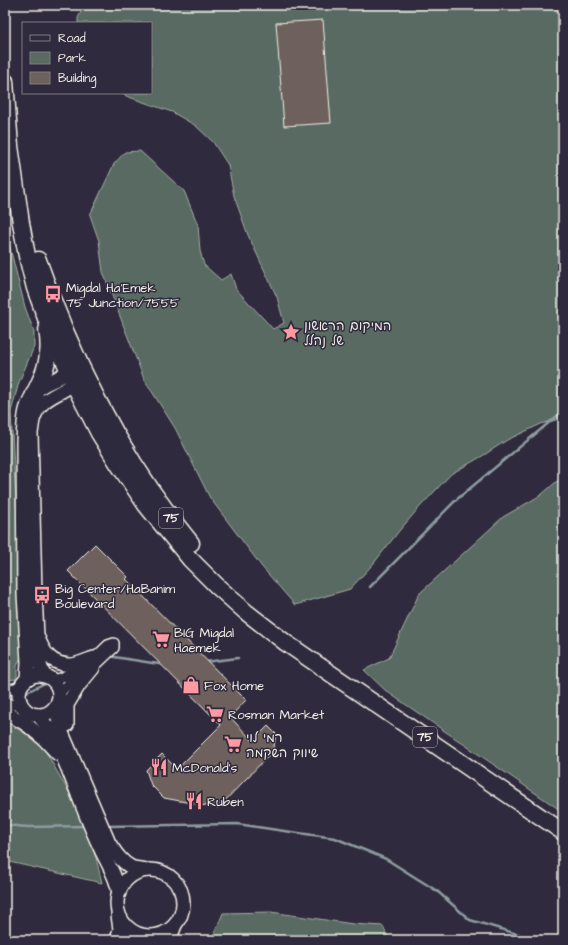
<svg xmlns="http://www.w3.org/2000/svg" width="568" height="945" font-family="'Architects Daughter','Playpen Sans Hebrew',sans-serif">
  <rect width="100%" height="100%" fill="#2f2a3d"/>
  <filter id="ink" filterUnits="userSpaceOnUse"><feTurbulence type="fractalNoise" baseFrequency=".025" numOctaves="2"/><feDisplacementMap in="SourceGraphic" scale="8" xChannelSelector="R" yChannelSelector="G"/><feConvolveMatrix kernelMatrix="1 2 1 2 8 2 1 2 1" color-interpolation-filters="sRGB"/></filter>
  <g filter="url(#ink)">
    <g fill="#596a62" stroke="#a6aea5">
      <polygon points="84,5 563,5 563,418 541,424 507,440 484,455 451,474 418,509 399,531 374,563 350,589 295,605 262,567 210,498 175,428 144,379 103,272 99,241 90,215 114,164 125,152 140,151 184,191 198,225 200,251 204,265 221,280 231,274 236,289 273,329 284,323 277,297 248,235 234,196 228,165 213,142 196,126 172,112 126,96 123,93 151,93 151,23 78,23 78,18"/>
      <polygon points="5,228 25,307 34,332 34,347 19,382 11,412 23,632 21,657 17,666 17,679 5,680"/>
      <polygon points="563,476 563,812 386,691 364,670 389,658 419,594 503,517 541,495"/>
      <polygon points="5,721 41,743 79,810 96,858 102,883 5,861"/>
      <polygon points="271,912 353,924 383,926 389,940 212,940 223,913"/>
    </g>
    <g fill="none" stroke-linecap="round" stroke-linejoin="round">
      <g stroke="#8f9ca1" stroke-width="2.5">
        <polyline points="370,587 456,500 563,411"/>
        <polyline points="108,656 165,665"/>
        <polyline points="205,662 238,658"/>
        <polyline points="9,701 49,681"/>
        <polyline points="5,825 28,827 86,826"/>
        <polyline points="107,826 237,824 284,831 335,838 386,859 437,891 470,920 538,940"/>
      </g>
    </g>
    <g fill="#6e615c" stroke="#f4f1e8">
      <polygon points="323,20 331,123 284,126 276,23"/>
      <polygon points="95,544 128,577 126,579 246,700 230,717 253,741 268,726 276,734 274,746 269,755 218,808 164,798 151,785 146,770 162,754 177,769 221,725 68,571"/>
    </g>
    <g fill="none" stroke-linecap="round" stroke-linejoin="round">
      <g stroke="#f4f1e8" stroke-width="12">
        <g id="street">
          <polyline points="50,679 57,679 84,668 108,645 114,643 114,648 93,668 70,682 58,695"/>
          <polyline points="5,691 21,686"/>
          <polyline points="5,703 22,706"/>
          <polyline points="151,936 155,940"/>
          <polyline points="173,940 173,936 181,915"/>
        </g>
      </g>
      <g stroke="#f4f1e8" stroke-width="16">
        <g id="secondary">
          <path d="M38 638C44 653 51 664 69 665 75 666 87 660 94 658"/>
          <circle cx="39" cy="695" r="20"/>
          <path d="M44 676 38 659 35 592 31 433C32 428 32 422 34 417 41 397 59 395 73 384 76 382 78 379 79 376"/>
          <path d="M27 679 28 662 24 594 23 442C24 424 23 402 38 389 43 385 49 382 54 380 63 375 67 371 77 372"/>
          <path d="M58 701V718L60 728 109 843C115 852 121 862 131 867 136 869 142 869 147 870"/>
          <polyline points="5,712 26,724 44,739 58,754"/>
          <path d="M38 715C42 720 47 726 51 732 57 741 61 752 65 762 77 790 86 818 99 845 106 862 116 874 119 893"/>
          <polyline points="67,725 67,705 79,685 93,668"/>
          <circle cx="150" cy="903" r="33"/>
          <polyline points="117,940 120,929 118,915"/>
        </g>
      </g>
      <g stroke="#f4f1e8" stroke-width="19">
        <g id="highway">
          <polyline points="5,81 10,146 21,223 27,256 35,288 47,321 78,392 99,433 119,465 146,505 190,559 218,587 246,612 286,643 563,832"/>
          <path d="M38 260C73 361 123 460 191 543"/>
          <path d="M34 394C45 373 52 354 47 330"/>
        </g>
      </g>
      <use href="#street" stroke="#2f2a3d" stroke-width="9"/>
      <use href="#secondary" stroke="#2f2a3d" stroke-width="13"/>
      <use href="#highway" stroke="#2f2a3d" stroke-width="16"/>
    </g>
  </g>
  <defs>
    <g id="bus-bare" transform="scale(1.38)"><path d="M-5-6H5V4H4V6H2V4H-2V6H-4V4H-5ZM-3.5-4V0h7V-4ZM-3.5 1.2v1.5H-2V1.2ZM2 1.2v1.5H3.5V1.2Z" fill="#ff9aa2" stroke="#2f2a3d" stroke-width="2.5" paint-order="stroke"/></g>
    <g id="sight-bare" transform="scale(1.38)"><path d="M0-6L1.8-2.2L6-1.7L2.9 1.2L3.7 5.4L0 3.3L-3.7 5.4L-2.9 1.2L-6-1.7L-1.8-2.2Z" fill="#ff9aa2" stroke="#2f2a3d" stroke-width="2.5" paint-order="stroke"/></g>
    <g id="supermarket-bare" transform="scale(1.38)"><path d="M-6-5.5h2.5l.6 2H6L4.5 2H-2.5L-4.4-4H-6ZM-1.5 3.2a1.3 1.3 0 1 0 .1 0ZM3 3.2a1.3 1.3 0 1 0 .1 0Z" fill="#ff9aa2" stroke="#2f2a3d" stroke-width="2.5" paint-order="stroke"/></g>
    <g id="shop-bare" transform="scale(1.38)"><path d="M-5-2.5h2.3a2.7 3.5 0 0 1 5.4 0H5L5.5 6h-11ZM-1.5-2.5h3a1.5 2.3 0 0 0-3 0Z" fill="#ff9aa2" stroke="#2f2a3d" stroke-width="2.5" paint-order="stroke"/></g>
    <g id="restaurant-bare" transform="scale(1.38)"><path d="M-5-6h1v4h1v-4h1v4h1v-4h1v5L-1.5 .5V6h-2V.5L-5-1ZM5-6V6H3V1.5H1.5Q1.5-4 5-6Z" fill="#ff9aa2" stroke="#2f2a3d" stroke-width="2.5" paint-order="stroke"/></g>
  </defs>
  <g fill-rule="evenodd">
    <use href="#bus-bare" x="53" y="294"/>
    <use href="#sight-bare" x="291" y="332"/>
    <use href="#bus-bare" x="42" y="595"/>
    <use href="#supermarket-bare" x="161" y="639"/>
    <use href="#shop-bare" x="191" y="685"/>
    <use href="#supermarket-bare" x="215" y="714"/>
    <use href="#supermarket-bare" x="233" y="744"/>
    <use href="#restaurant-bare" x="159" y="767"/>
    <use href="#restaurant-bare" x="194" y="801"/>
  </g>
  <g text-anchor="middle" stroke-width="3" stroke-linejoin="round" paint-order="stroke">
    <g fill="#2f2a3d" stroke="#b9b5b5" stroke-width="1">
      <rect x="159" y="508" width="24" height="20" rx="3"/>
      <rect x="413" y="727" width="24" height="20" rx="3"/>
    </g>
    <g font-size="12" font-weight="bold" fill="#f4f1e8">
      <text x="171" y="522">75</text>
      <text x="425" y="741">75</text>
    </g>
    <g font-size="13" fill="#f4f1e8" stroke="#2f2a3d" text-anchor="start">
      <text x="66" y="292">Migdal Ha'Emek<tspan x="66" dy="15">75 Junction/7555</tspan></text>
      <text x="304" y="330">המיקום הראשון<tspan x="304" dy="15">של נהלל</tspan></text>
      <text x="55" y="593">Big Center/HaBanim<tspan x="55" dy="15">Boulevard</tspan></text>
      <text x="174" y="637">BIG Migdal<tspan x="174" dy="15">Haemek</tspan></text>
      <text x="204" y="690">Fox Home</text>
      <text x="228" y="719">Rosman Market</text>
      <text x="246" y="742">רמי לוי<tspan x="246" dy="15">שיווק השקמה</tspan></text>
      <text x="172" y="772">McDonald's</text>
      <text x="207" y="806">Ruben</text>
    </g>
  </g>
  <rect width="568" height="945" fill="none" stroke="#2f2a3d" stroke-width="20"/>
  <rect x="10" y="10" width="548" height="925" fill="none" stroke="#f4f1e8" stroke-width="1.5" filter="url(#ink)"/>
  <rect x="22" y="22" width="130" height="72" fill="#2f2a3d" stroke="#7e7a81"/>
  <rect x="30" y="35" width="20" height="6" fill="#2f2a3d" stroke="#7e7a81"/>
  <text x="58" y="42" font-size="12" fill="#f4f1e8">Road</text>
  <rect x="30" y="52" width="20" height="12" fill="#596a62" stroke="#7e7a81"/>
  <text x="58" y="62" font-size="12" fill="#f4f1e8">Park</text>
  <rect x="30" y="72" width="20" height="12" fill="#6e615c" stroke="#7e7a81"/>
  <text x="58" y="82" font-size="12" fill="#f4f1e8">Building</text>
</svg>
